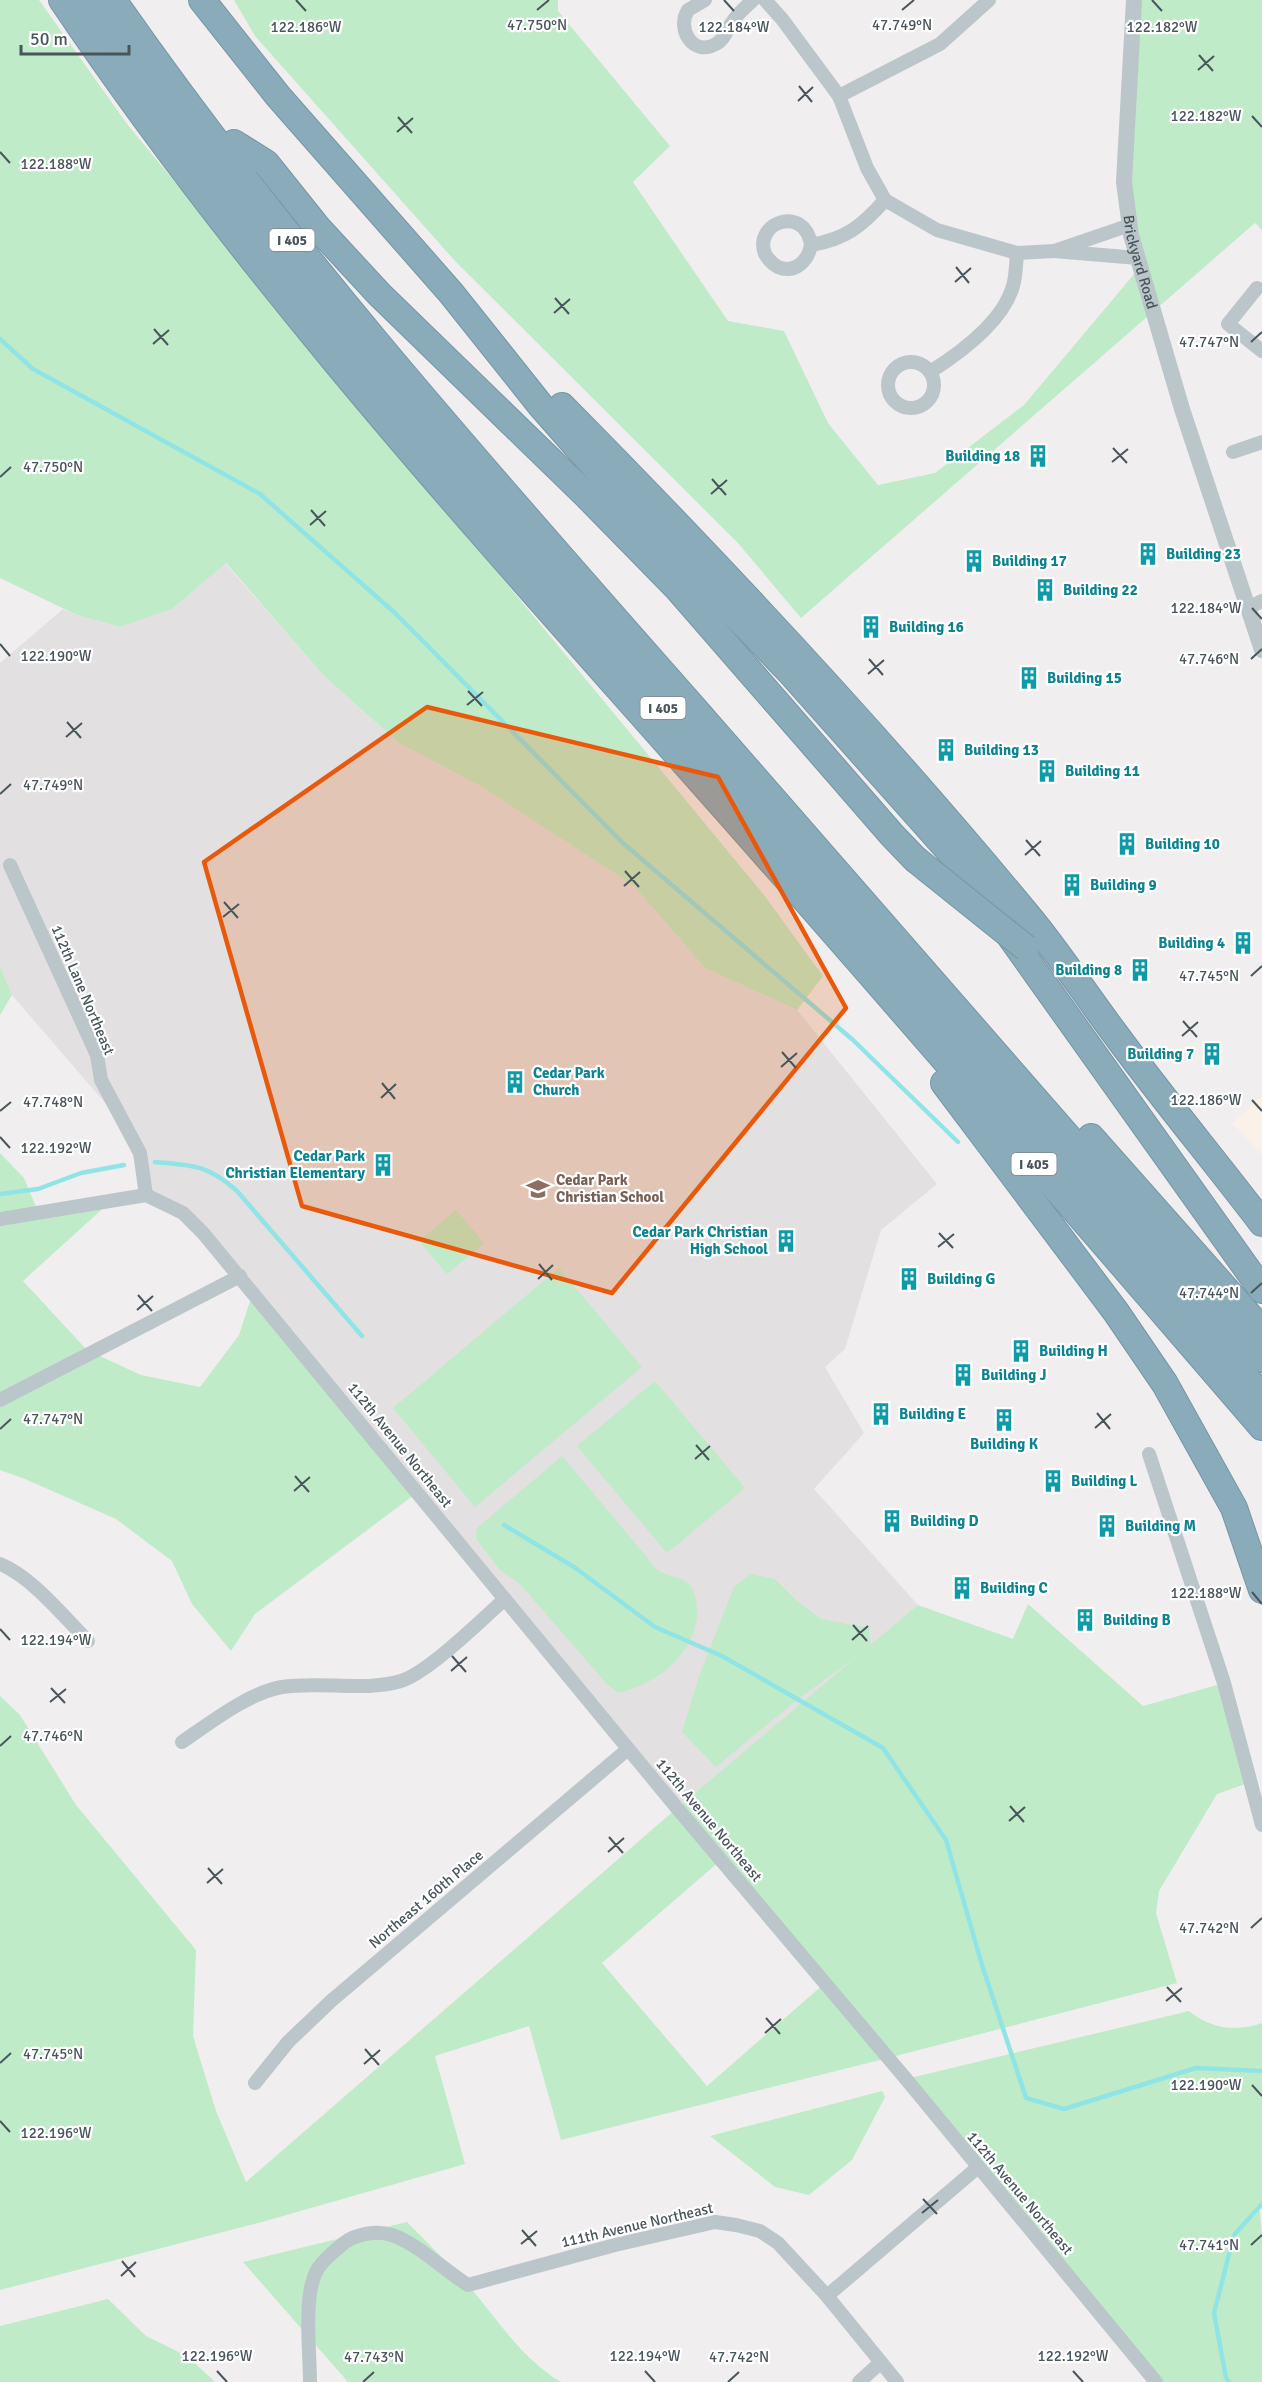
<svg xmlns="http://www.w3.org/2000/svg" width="1262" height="2382" font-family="Signika,sans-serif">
  <rect width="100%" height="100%" fill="#f1eeef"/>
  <polygon fill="#faf2e9" points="1262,1096 1262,1154 1232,1123"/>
  <polygon fill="#e2e0e0" points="225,563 324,676 399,743 482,787 634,886 705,968 797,1010 937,1184 881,1230 845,1349 825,1367 864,1433 814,1489 918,1605 677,1808 203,1233 146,1195 130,1132 12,995 0,967 0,663 63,609 77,615 120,627 172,609"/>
  <g fill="#c0ebc8" fill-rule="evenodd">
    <polygon points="0,0 39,0 127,124 764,895 823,976 797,1010 705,968 634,886 482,787 399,743 324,676 226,563 172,609 120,627 77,615 0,578"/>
    <polygon points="234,0 558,0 558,11 670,146 633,182 728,321 784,331 828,423 878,485 935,473 1024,405 1140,267 1131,235 1134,0 1262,0 1262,230 1255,223 801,618 737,542 455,261 255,36"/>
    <polygon points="0,967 12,995 0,1015"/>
    <polygon points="0,1153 24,1178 39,1214 110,1202 23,1281 87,1350 141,1375 200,1387 239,1335 253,1292 418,1492 255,1614 231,1651 192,1604 172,1561 116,1519 25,1479 0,1470"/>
    <polygon points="456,1210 484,1243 447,1274 419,1241"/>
    <polygon points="559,1268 642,1367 475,1507 393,1408"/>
    <polygon points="655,1381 745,1488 667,1553 577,1446"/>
    <path d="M562 1456 646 1556C649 1559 651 1564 654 1567 663 1577 682 1575 691 1586 696 1593 698 1609 697 1618 691 1658 655 1684 618 1693L606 1683 520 1584 500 1570 476 1539 477 1528Z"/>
    <path d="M751 1574 775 1579 797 1601 821 1619 869 1628 870 1645 918 1605 1013 1639 1028 1604 1143 1706 1224 1683 1251 1782 1217 1794 1159 1891 1156 1913 1177 1983 888 2058 561 2140 529 2026 435 2056 465 2164 262 2222 0 2290V1696L20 1715 76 1805 196 1950 193 2036 216 2111 246 2182 677 1808 857 1656 793 1703 716 1767 682 1732 698 1679 734 1587ZM721 1860 825 1983 707 2086 602 1963Z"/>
    <path d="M1189 2011C1211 2029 1236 2032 1262 2023V2203L1259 2204 1262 2234V2382H1156L906 2079Z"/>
    <polygon points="882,2091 885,2097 852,2160 809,2195 775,2187 710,2136"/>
    <path d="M407 2222C427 2243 449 2263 468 2285 498 2320 521 2358 561 2382H348L243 2262Z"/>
    <polygon points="108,2299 146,2336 187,2356 215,2382 0,2382 0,2326"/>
  </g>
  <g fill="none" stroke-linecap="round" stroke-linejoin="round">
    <g stroke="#91e4e5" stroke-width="4.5">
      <polyline points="0,339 33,369 260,494 395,613 624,844 853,1040 958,1142"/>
      <path d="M155 1162C193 1165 208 1165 237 1191L362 1336"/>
      <polyline points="0,1194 38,1189 81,1173 124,1165"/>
      <polyline points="504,1525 574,1567 655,1627 722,1656 883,1748 946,1840 982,1965 1026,2098 1064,2109 1196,2068 1262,2071"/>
      <polyline points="1229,2382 1226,2378 1214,2313 1234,2235 1262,2204"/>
    </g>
    <g stroke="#7596a5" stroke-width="28">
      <g id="motorway">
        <path d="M62 0C249 278 475 526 696 776 887 991 1074 1209 1262 1427"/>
        <polyline points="88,0 234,200 401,408 1262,1396"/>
        <path d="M113 0C287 250 490 477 691 705 883 922 1071 1142 1262 1359"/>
        <polyline points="202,0 278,96 451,293 541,406 621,497 789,671 950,852 1262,1290"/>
        <polyline points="234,143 266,163 318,228 379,294 586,495 678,589 892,835 915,859"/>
        <path d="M562 406C726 572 885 742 1033 922 1062 958 1088 998 1116 1035 1163 1099 1214 1160 1262 1223"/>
        <polyline points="944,1083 1116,1312 1165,1384 1234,1508 1262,1590"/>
        <polyline points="1091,1137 1262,1330"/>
      </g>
    </g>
    <g stroke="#bbc6ca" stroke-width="14">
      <path d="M705 0 688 10C676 29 693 57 716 44 725 39 727 29 733 21 738 13 746 7 753 0"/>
      <polyline points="765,0 782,19 839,96 867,168 885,200 937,230 1017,253 1054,251"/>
      <polyline points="839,96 940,44 989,0"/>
      <polyline points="1130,225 1054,251 1138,258"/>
      <path d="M811 245C808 261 795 274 778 267 772 264 768 259 765 254 753 222 805 204 811 245 846 239 862 226 885 200"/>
      <polyline points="1257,288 1228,324 1262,351"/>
      <circle cx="911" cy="385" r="23"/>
      <path d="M930 372C960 353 1003 322 1013 286 1016 276 1016 264 1017 253"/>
      <polyline points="1233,452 1262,442"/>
      <polyline points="1248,608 1262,601"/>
      <polyline points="10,865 97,1055 101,1080 140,1153 146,1195"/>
      <polyline points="0,1219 146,1195 183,1213 203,1233 677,1808 906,2079 1156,2382"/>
      <polyline points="0,1400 240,1276"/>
      <polyline points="1149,1454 1224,1683 1262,1825"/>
      <path d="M0 1564C32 1577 63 1616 88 1641"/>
      <path d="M182 1742C210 1723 248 1693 282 1687 320 1681 364 1692 401 1681 429 1672 481 1620 505 1599"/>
      <polyline points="255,2083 288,2042 331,2001 628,1749"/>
      <polyline points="827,2296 977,2168"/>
      <path d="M310 2382C310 2354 304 2303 314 2277 318 2264 333 2252 344 2243 356 2234 377 2230 392 2235 418 2244 444 2270 468 2285L615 2245 715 2222 736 2225 760 2231 778 2243 827 2296 897 2382"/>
      <polyline points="859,2382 880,2363"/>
    </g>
    <path stroke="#bbc6ca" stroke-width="16" id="s1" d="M1134 0 1124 182 1131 235 1182 409 1262 650"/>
    <use href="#motorway" stroke="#8aabb9" stroke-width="26"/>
    <g stroke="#7596a5" stroke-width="28" stroke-linecap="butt">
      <polyline id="motorway-bridge" points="915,859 1026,948"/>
    </g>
    <use href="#motorway-bridge" stroke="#8aabb9" stroke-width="26"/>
  </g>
  <path fill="#e8590c" fill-opacity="0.2" stroke="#e8590c" stroke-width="4.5" stroke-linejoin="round" d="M427 707 718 777 846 1008 612 1293 302 1206 204 862Z"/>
  <path fill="none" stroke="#48555a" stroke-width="2" d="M296 0 306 11M724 0 734 11M1152 0 1162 11M537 10 549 0M902 10 914 0M1199 55 1213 71M1198 70 1214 56M799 86 812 102M798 101 813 87M1252 116 1262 127M398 117 412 133M397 132 413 118M0 152 10 163M956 267 969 283M955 282 971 268M555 298 569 314M554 313 570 299M154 329 168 345M1251 342 1262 332M153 344 169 330M1113 448 1127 463M1112 462 1128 449M0 477 11 467M712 479 726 495M711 494 727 480M311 510 325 526M310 525 326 511M1252 608 1262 619M0 644 10 656M869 659 883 675M1251 659 1262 649M868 674 884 660M468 691 482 706M467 705 483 692M67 722 81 738M66 737 82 723M0 794 11 784M1026 840 1040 856M1025 855 1041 841M625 871 639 887M624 886 640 872M224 902 238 918M223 917 239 904M1251 976 1262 966M1183 1021 1197 1037M1182 1036 1198 1022M782 1052 796 1068M781 1067 797 1053M382 1083 395 1099M381 1098 396 1084M1252 1100 1262 1111M0 1111 11 1102M0 1137 10 1148M939 1233 953 1248M938 1247 954 1234M539 1264 552 1280M538 1279 553 1265M1251 1293 1262 1283M138 1295 152 1311M137 1310 153 1296M1097 1413 1110 1429M1095 1428 1111 1414M0 1429 11 1419M696 1445 709 1460M695 1459 710 1446M295 1476 309 1492M294 1491 310 1477M1252 1592 1262 1604M853 1625 867 1641M0 1629 10 1640M852 1640 868 1626M452 1656 466 1672M451 1671 467 1657M51 1688 65 1703M50 1702 66 1689M0 1746 11 1736M1010 1806 1024 1822M1009 1821 1025 1807M609 1837 623 1853M608 1852 624 1838M208 1868 222 1884M207 1883 223 1869M1251 1928 1262 1918M1167 1987 1181 2002M1166 2001 1182 1988M766 2018 780 2034M765 2033 781 2019M365 2049 379 2065M0 2063 11 2053M364 2064 380 2050M1252 2085 1262 2096M0 2121 10 2132M923 2199 937 2214M922 2213 938 2200M522 2230 536 2246M521 2244 537 2231M1251 2245 1262 2235M122 2261 135 2277M121 2276 136 2262M217 2371 227 2382M645 2371 655 2382M1073 2371 1083 2382M363 2382 374 2372M728 2382 739 2372"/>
  <defs>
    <g id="building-bare" transform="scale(1.8)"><path d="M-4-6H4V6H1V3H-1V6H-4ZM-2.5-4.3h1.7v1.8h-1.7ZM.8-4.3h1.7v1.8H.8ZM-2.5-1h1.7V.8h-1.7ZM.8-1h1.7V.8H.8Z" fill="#0f9aa8" stroke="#fff" stroke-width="2.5" paint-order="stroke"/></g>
    <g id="school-bare" transform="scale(1.8)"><path d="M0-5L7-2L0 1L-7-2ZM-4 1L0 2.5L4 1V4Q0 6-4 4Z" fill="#8d6e63" stroke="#fff" stroke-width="2.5" paint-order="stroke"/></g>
  </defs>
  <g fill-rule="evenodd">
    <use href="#building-bare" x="1038" y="456"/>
    <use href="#building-bare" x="1148" y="554"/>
    <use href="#building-bare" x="974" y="561"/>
    <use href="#building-bare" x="1045" y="590"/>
    <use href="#building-bare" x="871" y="627"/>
    <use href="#building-bare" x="1029" y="678"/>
    <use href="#building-bare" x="946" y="750"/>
    <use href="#building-bare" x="1047" y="771"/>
    <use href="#building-bare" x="1127" y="844"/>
    <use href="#building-bare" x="1072" y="885"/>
    <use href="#building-bare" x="1243" y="943"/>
    <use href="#building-bare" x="1140" y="970"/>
    <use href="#building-bare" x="1212" y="1054"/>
    <use href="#building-bare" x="515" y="1082"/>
    <use href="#building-bare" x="383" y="1165"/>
    <use href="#school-bare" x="538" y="1189"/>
    <use href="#building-bare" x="786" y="1241"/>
    <use href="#building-bare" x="909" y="1279"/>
    <use href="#building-bare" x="1021" y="1351"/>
    <use href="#building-bare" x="963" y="1375"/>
    <use href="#building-bare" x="881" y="1414"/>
    <use href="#building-bare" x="1004" y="1420"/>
    <use href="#building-bare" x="1053" y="1481"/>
    <use href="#building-bare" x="892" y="1521"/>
    <use href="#building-bare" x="1107" y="1526"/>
    <use href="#building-bare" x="962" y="1588"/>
    <use href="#building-bare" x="1085" y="1620"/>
  </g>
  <g text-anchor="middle" stroke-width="4.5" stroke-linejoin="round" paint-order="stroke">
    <g fill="#fff" stroke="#7f888c" stroke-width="1.5">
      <rect x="269.5" y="229" width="45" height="22" rx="4.5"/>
      <rect x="640.5" y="697" width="45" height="22" rx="4.5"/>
      <rect x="1011.5" y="1153" width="45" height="22" rx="4.5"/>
    </g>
    <g font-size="14" font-weight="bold" fill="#48555a">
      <text x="292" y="245">I 405</text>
      <text x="663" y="713">I 405</text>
      <text x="1034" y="1169">I 405</text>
    </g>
    <g font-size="15" fill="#48555a" stroke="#fff">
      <text dy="5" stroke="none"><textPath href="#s1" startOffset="264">Brickyard Road</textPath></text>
      <text transform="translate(83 990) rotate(67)" y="5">112th Lane Northeast</text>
      <text transform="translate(400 1445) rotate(51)" y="5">112th Avenue Northeast</text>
      <text transform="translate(709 1820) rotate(50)" y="5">112th Avenue Northeast</text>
      <text transform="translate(426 1899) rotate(-40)" y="5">Northeast 160th Place</text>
      <text transform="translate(1020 2193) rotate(50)" y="5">112th Avenue Northeast</text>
      <text transform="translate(637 2225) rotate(-13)" y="5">111th Avenue Northeast</text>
    </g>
    <g font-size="15" font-weight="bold" fill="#0d838f" stroke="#fff" text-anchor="start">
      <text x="1020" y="461" text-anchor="end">Building 18</text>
      <text x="1166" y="559">Building 23</text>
      <text x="992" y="566">Building 17</text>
      <text x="1063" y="595">Building 22</text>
      <text x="889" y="632">Building 16</text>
      <text x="1047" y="683">Building 15</text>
      <text x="964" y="755">Building 13</text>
      <text x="1065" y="776">Building 11</text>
      <text x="1145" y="849">Building 10</text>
      <text x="1090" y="890">Building 9</text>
      <text x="1225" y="948" text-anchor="end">Building 4</text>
      <text x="1122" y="975" text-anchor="end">Building 8</text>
      <text x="1194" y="1059" text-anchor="end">Building 7</text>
      <text x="533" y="1078">Cedar Park<tspan x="533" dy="17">Church</tspan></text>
      <text x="365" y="1161" text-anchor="end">Cedar Park<tspan x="365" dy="17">Christian Elementary</tspan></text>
      <text x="768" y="1237" text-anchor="end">Cedar Park Christian<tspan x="768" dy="17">High School</tspan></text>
      <text x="927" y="1284">Building G</text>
      <text x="1039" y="1356">Building H</text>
      <text x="981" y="1380">Building J</text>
      <text x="899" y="1419">Building E</text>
      <text x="1004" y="1449" text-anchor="middle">Building K</text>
      <text x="1071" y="1486">Building L</text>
      <text x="910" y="1526">Building D</text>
      <text x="1125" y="1531">Building M</text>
      <text x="980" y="1593">Building C</text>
      <text x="1103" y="1625">Building B</text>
    </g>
    <g font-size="15" font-weight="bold" fill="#785e54" stroke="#fff" text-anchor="start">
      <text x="556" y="1185">Cedar Park<tspan x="556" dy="17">Christian School</tspan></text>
    </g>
  </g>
  <g font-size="15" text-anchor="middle" fill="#48555a" stroke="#fff" stroke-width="4.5" stroke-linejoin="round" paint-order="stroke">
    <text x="537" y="30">47.750°N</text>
    <text x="902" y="30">47.749°N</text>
    <text x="306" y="32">122.186°W</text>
    <text x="734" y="32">122.184°W</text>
    <text x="1162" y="32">122.182°W</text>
    <text x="1206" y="121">122.182°W</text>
    <text x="56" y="169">122.188°W</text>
    <text x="1209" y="347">47.747°N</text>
    <text x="53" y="472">47.750°N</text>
    <text x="1206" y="613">122.184°W</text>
    <text x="56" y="661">122.190°W</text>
    <text x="1209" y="664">47.746°N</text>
    <text x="53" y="790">47.749°N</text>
    <text x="1209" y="981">47.745°N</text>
    <text x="1206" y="1105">122.186°W</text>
    <text x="53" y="1107">47.748°N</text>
    <text x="56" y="1153">122.192°W</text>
    <text x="1209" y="1298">47.744°N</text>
    <text x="53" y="1424">47.747°N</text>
    <text x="1206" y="1598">122.188°W</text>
    <text x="56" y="1645">122.194°W</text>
    <text x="53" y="1741">47.746°N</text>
    <text x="1209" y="1933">47.742°N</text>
    <text x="53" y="2059">47.745°N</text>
    <text x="1206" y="2090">122.190°W</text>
    <text x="56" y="2138">122.196°W</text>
    <text x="1209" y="2250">47.741°N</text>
    <text x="217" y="2361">122.196°W</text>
    <text x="645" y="2361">122.194°W</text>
    <text x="1073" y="2361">122.192°W</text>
    <text x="374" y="2362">47.743°N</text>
    <text x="739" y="2362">47.742°N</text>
  </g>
  <path d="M21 45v9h108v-9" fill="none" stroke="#48555a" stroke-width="3"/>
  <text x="30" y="45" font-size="18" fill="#48555a" stroke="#ffffff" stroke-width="4.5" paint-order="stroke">50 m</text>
</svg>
